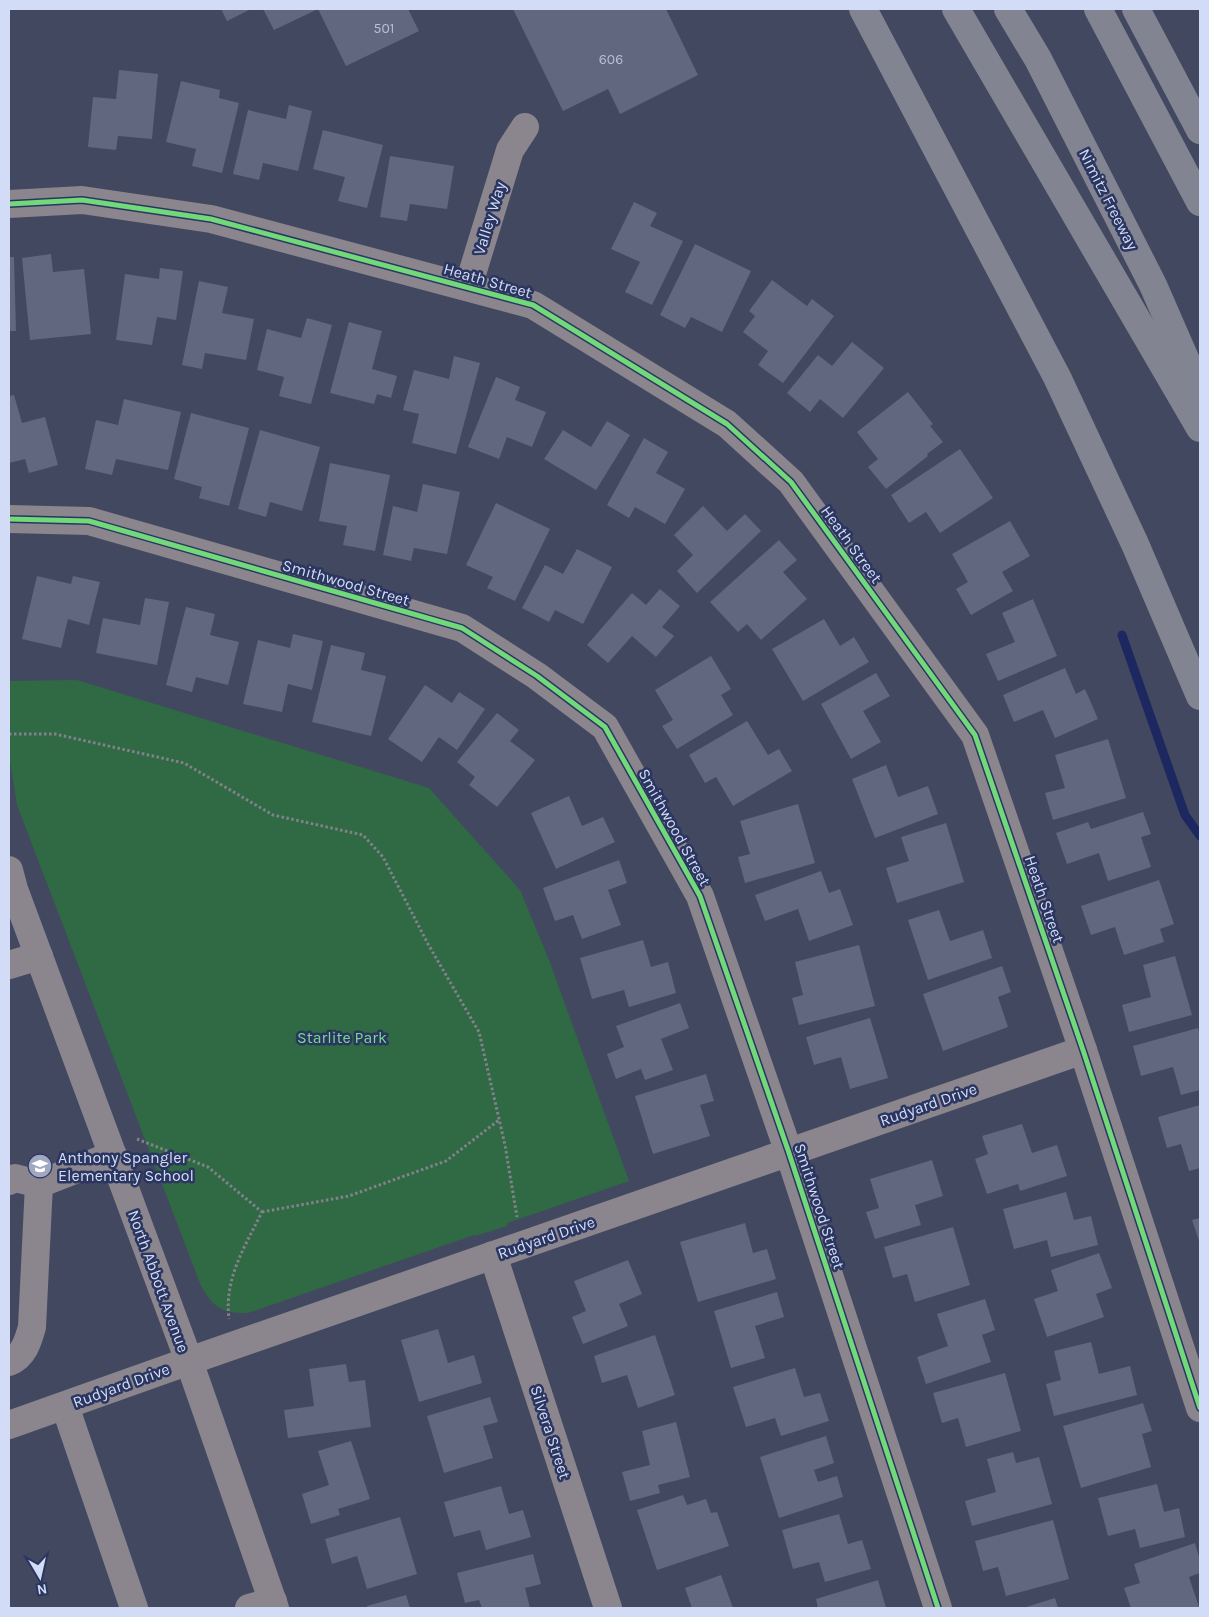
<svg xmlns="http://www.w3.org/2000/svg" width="1209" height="1617" font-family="Karla,sans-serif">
  <rect width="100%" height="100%" fill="#42485f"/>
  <path fill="#306a44" d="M77 680 429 788 520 890 549 960 629 1181 507 1223V1226L475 1236 474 1235 248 1313C221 1313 214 1308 201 1286L17 805 9 755V681Z"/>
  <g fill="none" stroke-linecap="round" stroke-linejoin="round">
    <polyline stroke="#1d2760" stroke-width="9" points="1122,635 1185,815 1200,836"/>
  </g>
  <g fill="#60677e">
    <polygon points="221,9 251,9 227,21"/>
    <polygon points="263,9 408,9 419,31 346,66 318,9 274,30"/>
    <polygon points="513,9 666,9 698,75 620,114 608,89 563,111"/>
    <polygon points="119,70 158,74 152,139 118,136 116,150 88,147 93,97 116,99"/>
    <polygon points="181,81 220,90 219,98 239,103 222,173 192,166 196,149 166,142"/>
    <polygon points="289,105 312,111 298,171 263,163 259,180 233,174 248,110 286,119"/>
    <polygon points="323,130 383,145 367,208 338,201 345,177 313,169"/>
    <polygon points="390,156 454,166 447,209 410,204 407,221 380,217"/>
    <polygon points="634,202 657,213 650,226 683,241 652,305 625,292 640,262 611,249"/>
    <polygon points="695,244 751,271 722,332 691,317 685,328 660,315"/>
    <polygon points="51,254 53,272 84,269 91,334 30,340 22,258"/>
    <polygon points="9,257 14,257 16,331 9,331"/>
    <polygon points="160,268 183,271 176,320 157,317 152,345 116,340 125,274 159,279"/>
    <polygon points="772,280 807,306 812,299 834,316 783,383 758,365 768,351 743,332 755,316 749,311"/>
    <polygon points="199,281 228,287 222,313 254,319 246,360 205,353 202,369 182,365"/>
    <polygon points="307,318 332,325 311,404 279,396 284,377 257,370 267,329 301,338"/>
    <polygon points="349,322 382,331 372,369 397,376 391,398 377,394 374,404 330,393"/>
    <polygon points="852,342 884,368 843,418 820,399 810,412 787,393 818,355 832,366"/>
    <polygon points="454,356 480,363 456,454 412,443 419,414 403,410 414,370 449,379"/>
    <polygon points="496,377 520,387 515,400 546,412 532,447 507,437 499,459 468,447"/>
    <polygon points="908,392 933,424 930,426 943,442 927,454 928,456 886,489 868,467 878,459 857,432"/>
    <polygon points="14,395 22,423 45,417 58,465 29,473 25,459 9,463 9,396"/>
    <polygon points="124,399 181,412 168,470 116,459 112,475 85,469 96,420 118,425"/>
    <polygon points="191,413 249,428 229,506 199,498 202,487 174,479"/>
    <polygon points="607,421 630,435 596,490 544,459 563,430 591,447"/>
    <polygon points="260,430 320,447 302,511 270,502 266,517 238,509"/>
    <polygon points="644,438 668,452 656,473 685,489 665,524 635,507 629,518 607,505"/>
    <polygon points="960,449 993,498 940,533 926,512 909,523 891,495"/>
    <polygon points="330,463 390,475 375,551 343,545 347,526 319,521"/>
    <polygon points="423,484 460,492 447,554 414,548 411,561 383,555 393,506 417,512"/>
    <polygon points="496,503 550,529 515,601 487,588 493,577 466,565"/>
    <polygon points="703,506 727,531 745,514 761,531 697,593 677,571 693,555 674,535"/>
    <polygon points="1010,521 1030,556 1002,572 1013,591 971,615 956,589 968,582 952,554"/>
    <polygon points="779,540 797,560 783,572 807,599 761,640 747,624 738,632 710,602"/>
    <polygon points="577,549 612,567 583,624 555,610 549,622 522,608 545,565 563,574"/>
    <polygon points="37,576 71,584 73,576 100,582 89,625 68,619 61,648 22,639"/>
    <polygon points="660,589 680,606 662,627 674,636 656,657 632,636 608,663 587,645 632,593 646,605"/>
    <polygon points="145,598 169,602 157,665 96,653 103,618 140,625"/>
    <polygon points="1033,599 1057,656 998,681 986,654 1015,642 1002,613"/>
    <polygon points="186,607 215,614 210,635 239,642 228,685 196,677 192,692 166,685"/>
    <polygon points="824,619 840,646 854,637 869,662 803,701 772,649"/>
    <polygon points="293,634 323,641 312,690 288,684 282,712 243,704 258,640 290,648"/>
    <polygon points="331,645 365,653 361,670 386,676 371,736 312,722"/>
    <polygon points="711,656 731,689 721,695 733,715 677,749 662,726 673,720 655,690"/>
    <polygon points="1065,668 1076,694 1085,689 1098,719 1055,738 1043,710 1014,722 1003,695"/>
    <polygon points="876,673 890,696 863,711 881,742 851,759 821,704"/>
    <polygon points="425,685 452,703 459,692 485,709 457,750 439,737 422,762 388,739"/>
    <polygon points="497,713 519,730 510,741 535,760 497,807 469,785 475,777 457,762"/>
    <polygon points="747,721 768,755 779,749 792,771 733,806 716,777 705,783 689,755"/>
    <polygon points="1108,739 1126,798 1053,820 1045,793 1065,788 1055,755"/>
    <polygon points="886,765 898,797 928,786 938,814 875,838 852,779"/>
    <polygon points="569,796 582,826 603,817 615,842 556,869 531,813"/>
    <polygon points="798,804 815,863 745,883 738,857 750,854 740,821"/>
    <polygon points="1143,812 1151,834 1141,837 1151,867 1108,881 1099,853 1067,864 1056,833 1088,822 1091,829"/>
    <polygon points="946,823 964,882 897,903 886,868 909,861 901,837"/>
    <polygon points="619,860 627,883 608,890 621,925 582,939 573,915 555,921 543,888"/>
    <polygon points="821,871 829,893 840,889 853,925 809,941 798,909 765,921 755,895"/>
    <polygon points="1159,880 1174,924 1160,929 1164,942 1124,955 1115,927 1091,935 1081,906"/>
    <polygon points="939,910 950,941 983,930 992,958 928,980 908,920"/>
    <polygon points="643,940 651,967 668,962 676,993 629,1007 624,990 592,999 580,958"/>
    <polygon points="859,945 875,1006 799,1025 792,998 803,995 795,962"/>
    <polygon points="1175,956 1192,1015 1129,1032 1122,1005 1151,997 1143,965"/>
    <polygon points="1002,966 1011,992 998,997 1008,1027 943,1051 923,994"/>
    <polygon points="680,1003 689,1028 661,1039 673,1070 645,1080 641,1069 616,1079 607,1054 624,1047 616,1026"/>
    <polygon points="870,1018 888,1078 850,1089 841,1057 814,1065 806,1037"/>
    <polygon points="1198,1028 1200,1035 1200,1090 1181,1095 1173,1067 1141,1076 1133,1046"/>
    <polygon points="706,1074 714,1101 700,1105 710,1136 653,1154 635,1096"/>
    <polygon points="1200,1105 1200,1168 1189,1171 1181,1144 1167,1148 1158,1117"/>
    <polygon points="1022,1124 1032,1153 1057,1145 1067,1176 1020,1191 1018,1184 987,1194 975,1159 988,1154 982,1136"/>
    <polygon points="932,1160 943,1196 915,1205 921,1225 875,1239 866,1212 879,1208 870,1179"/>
    <polygon points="1066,1192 1074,1220 1091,1216 1098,1245 1051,1257 1047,1240 1014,1249 1003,1209"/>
    <polygon points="1200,1218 1200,1244 1192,1220"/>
    <polygon points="745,1223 753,1253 767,1249 776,1279 698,1302 680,1242"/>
    <polygon points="953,1227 970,1285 915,1302 907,1274 893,1278 884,1247"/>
    <polygon points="1099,1253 1112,1288 1096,1294 1104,1317 1047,1337 1034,1299 1058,1291 1051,1270"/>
    <polygon points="628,1260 642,1294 619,1304 628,1326 583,1344 572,1317 586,1311 574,1281"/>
    <polygon points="777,1292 784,1317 755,1326 765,1358 731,1368 714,1311"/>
    <polygon points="985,1299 995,1330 982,1335 991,1362 926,1384 917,1357 948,1346 937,1314"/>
    <polygon points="438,1329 448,1363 474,1355 482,1383 419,1402 401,1340"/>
    <polygon points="655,1335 675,1395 638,1408 627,1375 602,1383 594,1356"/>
    <polygon points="1091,1342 1099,1374 1130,1366 1137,1395 1054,1416 1046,1384 1061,1380 1054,1351"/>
    <polygon points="346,1364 349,1382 365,1380 371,1427 288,1438 284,1410 314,1406 309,1369"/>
    <polygon points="795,1368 804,1397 820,1393 829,1421 781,1436 775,1418 746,1427 733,1387"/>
    <polygon points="1005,1373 1021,1431 966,1447 958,1418 942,1423 933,1393"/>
    <polygon points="490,1397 498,1422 483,1426 493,1458 444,1473 427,1416"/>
    <polygon points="1143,1403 1152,1431 1142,1434 1151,1467 1081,1488 1063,1426"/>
    <polygon points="676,1422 690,1477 658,1485 660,1493 630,1501 622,1472 650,1465 642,1431"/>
    <polygon points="826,1436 834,1463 814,1470 818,1482 837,1476 843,1497 779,1518 760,1457"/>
    <polygon points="351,1441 370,1499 338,1509 340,1515 311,1524 302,1494 329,1485 318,1451"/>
    <polygon points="1013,1452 1016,1463 1039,1457 1052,1504 972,1526 965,1501 996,1492 987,1459"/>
    <polygon points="1157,1484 1164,1512 1179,1508 1185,1537 1140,1548 1135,1529 1108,1536 1098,1498"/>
    <polygon points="501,1486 509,1514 523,1510 531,1537 486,1550 480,1530 454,1537 444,1502"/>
    <polygon points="683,1495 687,1505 706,1499 711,1513 717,1512 729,1546 657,1570 637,1510"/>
    <polygon points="839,1514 848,1544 862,1540 871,1569 825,1582 819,1562 793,1569 782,1530"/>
    <polygon points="400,1517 417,1574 367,1589 357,1556 332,1564 325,1539"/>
    <polygon points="1053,1520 1069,1579 1006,1596 998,1567 983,1571 975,1541"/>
    <polygon points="1195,1543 1200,1561 1200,1573 1189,1577 1199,1607 1131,1608 1124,1588 1140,1583 1134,1564"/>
    <polygon points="533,1554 541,1584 525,1588 530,1608 482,1608 479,1600 465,1603 457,1573"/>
    <polygon points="721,1575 733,1608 692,1608 685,1588"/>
    <polygon points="878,1580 886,1608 818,1608 816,1599"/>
    <polygon points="406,1595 410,1608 367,1608 367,1606"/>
    <polygon points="1055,1598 1058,1608 1023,1608"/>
  </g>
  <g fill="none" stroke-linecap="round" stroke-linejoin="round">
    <g stroke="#83818c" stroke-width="3" stroke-dasharray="2.5 2.5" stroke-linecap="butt">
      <polyline points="9,734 55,734 184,763 273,815 363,835 383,857 428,944 479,1032 505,1145 517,1217"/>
      <path d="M137 1139 208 1167 262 1212C244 1248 224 1279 229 1319"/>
      <polyline points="262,1212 349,1196 446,1161 499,1120"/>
    </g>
    <g stroke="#8b858e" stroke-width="28">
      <polyline points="9,204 82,200 211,219 533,305 727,424 791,482 975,735 1083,1050 1200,1408"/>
      <polyline points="468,287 510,150 525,127"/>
      <polyline points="9,519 89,521 462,628 537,676 605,727 700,896 789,1153 938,1608"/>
      <polyline points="9,870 14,889 189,1361 275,1608"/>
      <polyline points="9,965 39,956"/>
      <polyline points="9,1181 15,1178 39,1184 113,1155"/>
      <polyline points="493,1255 608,1608"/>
      <path d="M9 1362C24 1356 28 1341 32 1327L39 1184"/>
      <polyline points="65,1406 134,1608"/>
      <polyline points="9,1425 189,1361 1083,1050"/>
      <polyline points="249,1608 273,1601"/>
    </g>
    <g stroke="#838491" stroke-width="28">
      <polyline points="863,9 1057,377 1135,544 1200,696"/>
      <polyline points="956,9 1200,428"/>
      <polyline points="1008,9 1038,59 1153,285 1200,393"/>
      <polyline points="1098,9 1200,202"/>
      <polyline points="1136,9 1200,130"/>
    </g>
    <g stroke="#2b3660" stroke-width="8">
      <g id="cycleway">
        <polyline points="9,204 82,200 211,219 533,305 727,424 791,482 975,735 1083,1050 1200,1408"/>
        <polyline points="9,519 89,521 462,628 537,676 605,727 700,896 789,1153 938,1608"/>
      </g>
    </g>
    <use href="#cycleway" stroke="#71d979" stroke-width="5"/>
  </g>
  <defs>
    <g id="school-disc" transform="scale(1.25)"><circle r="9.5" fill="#a0a8c1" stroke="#2b3660"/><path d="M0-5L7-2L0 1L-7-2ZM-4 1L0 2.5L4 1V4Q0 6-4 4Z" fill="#fff"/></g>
  </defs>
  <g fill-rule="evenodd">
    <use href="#school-disc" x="40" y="1166"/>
  </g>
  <g text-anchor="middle" stroke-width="5" stroke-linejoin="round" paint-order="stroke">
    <g font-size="14" fill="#b6bfd8">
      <text x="384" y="33">501</text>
      <text x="611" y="64">606</text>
    </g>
    <g font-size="16" fill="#d3dcf6" stroke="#2b3660">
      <text transform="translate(1109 199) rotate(63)" y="6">Nimitz Freeway</text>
      <text transform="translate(489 218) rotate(-73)" y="6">Valley Way</text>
      <text transform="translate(488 280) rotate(16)" y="6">Heath Street</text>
      <text transform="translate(852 544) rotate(54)" y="6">Heath Street</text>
      <text transform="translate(346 582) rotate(16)" y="6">Smithwood Street</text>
      <text transform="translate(675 827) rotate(61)" y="6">Smithwood Street</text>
      <text transform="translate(1045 899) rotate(71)" y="6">Heath Street</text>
      <text transform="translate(928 1104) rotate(-19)" y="6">Rudyard Drive</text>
      <text transform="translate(820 1206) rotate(72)" y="6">Smithwood Street</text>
      <text transform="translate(546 1237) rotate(-19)" y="6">Rudyard Drive</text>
      <text transform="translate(159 1281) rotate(70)" y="6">North Abbott Avenue</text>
      <text transform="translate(121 1385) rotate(-20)" y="6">Rudyard Drive</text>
      <text transform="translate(551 1432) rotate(72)" y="6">Silvera Street</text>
    </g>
    <g font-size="16" fill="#78d991" stroke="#2b3660">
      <text x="342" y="1043">Starlite Park</text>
    </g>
    <g font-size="16" fill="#d3dcf6" stroke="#2b3660" text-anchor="start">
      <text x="58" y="1163">Anthony Spangler<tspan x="58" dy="18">Elementary School</tspan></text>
    </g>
  </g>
  <rect width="1209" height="1617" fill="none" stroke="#d3dcf6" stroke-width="20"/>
  <g transform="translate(40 1577) rotate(171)" stroke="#2b3660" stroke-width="4" paint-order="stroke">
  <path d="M0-4L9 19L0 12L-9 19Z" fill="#d3dcf6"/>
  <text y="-8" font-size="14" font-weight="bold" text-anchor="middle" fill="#d3dcf6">N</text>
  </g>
</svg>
